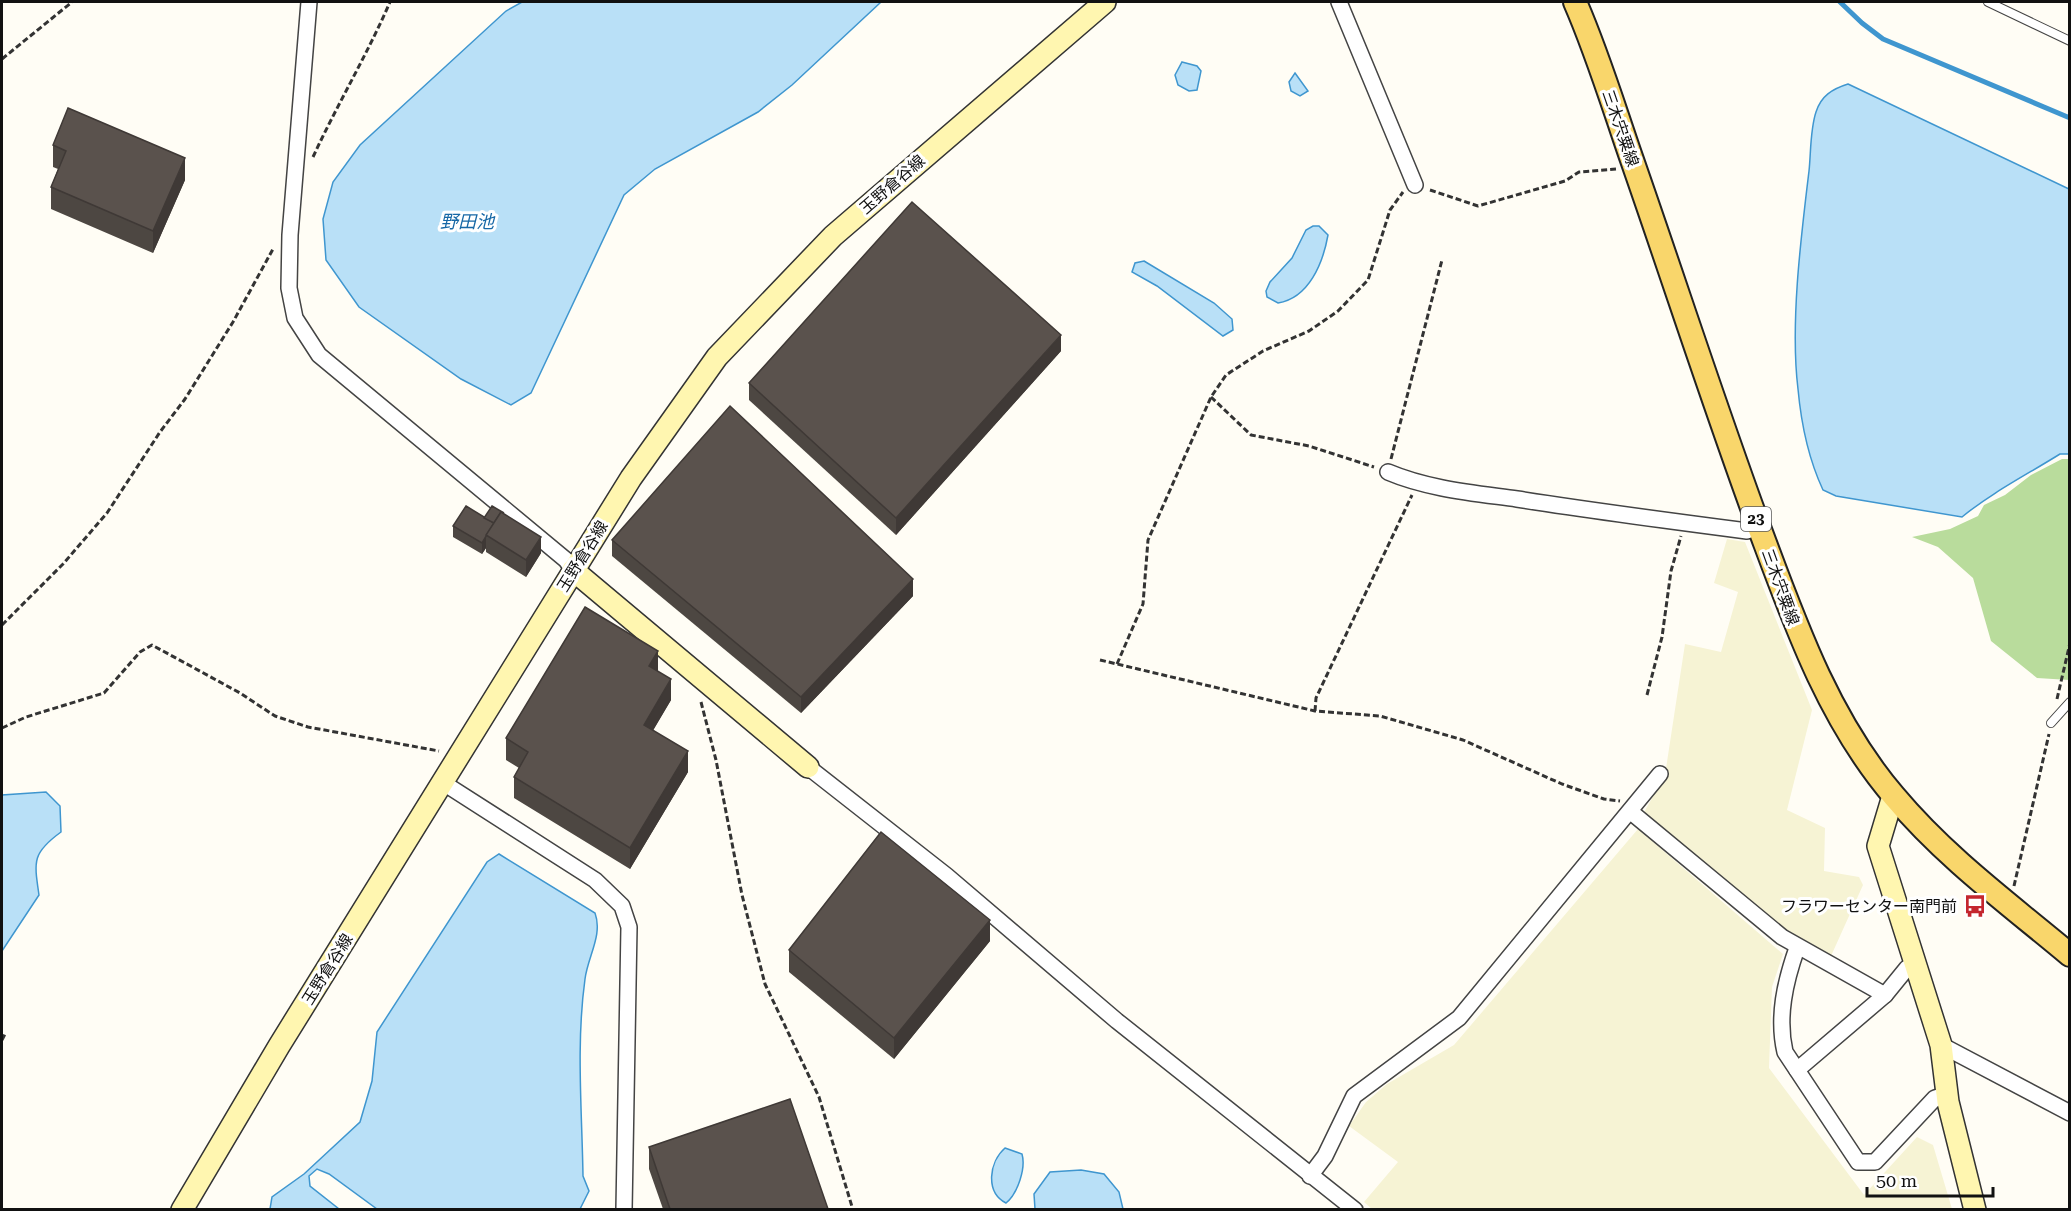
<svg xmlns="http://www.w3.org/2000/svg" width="2071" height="1211" font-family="'Roboto Serif','Noto Sans JP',serif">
  <rect width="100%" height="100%" fill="#fffdf5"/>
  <g fill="#f6f3d4">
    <polygon points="1727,539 1745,542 1812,710 1787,810 1825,828 1824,871 1859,877 1863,885 1831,956 1793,938 1642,816 1665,775 1685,644 1721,652 1738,592 1714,583"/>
    <polygon points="1638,829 1783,954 1772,987 1769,1068 1864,1195 1917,1137 1933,1145 1952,1209 1373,1210 1364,1202 1398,1162 1349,1126 1366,1102 1387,1084 1454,1045"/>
  </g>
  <polygon fill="#b9dc9c" points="2062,459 2070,459 2069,680 2037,678 1991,641 1973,578 1938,547 1912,537 1950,529 1978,516 1984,505 2005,495 2031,475"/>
  <g fill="#b9e0f7" stroke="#3f96cf" stroke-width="1.5">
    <polygon points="522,2 881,2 792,85 758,112 655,169 624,195 531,393 511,405 461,379 359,307 326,260 323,219 333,182 360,145 506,11"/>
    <polygon points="1182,62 1197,66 1201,71 1197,90 1189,91 1178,85 1175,75"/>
    <polygon points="1295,73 1308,91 1300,96 1291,91 1289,82"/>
    <path d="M1848 84 2069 189V454H2060C2028 474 1991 493 1962 517L1836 496 1823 490C1809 460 1801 422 1798 389 1790 324 1801 237 1809 171 1811 153 1810 130 1816 112 1821 96 1832 89 1848 84Z"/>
    <path d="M1313 226H1319L1328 235C1323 263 1309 298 1278 303L1267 297 1266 291 1270 282 1292 258 1306 230Z"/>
    <polygon points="1144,261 1214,303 1232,319 1233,330 1223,336 1157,286 1132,272 1135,263"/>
    <path d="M46 792 60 806 61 832C32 853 34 861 39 895L2 951V795Z"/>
    <path d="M499 854 595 913C603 935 588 956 585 979 576 1044 582 1111 583 1176L589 1191 580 1209H377L329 1174 317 1169 309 1176 310 1186 339 1209H270L272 1197 304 1174 360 1122 372 1081 377 1032 487 862Z"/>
    <path d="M1005 1148 1022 1154C1026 1168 1018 1193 1006 1203 985 1192 989 1162 1005 1148Z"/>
    <polygon points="1081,1170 1104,1174 1119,1192 1123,1209 1035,1209 1034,1194 1050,1172"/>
  </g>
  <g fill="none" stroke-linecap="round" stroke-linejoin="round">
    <polyline stroke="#3f96cf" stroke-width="5" points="1840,2 1862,23 1883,39 2070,118"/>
    <g stroke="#444" stroke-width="10">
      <g id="lane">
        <polyline points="1988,2 2070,41"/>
        <polyline points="2051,723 2070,702"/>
      </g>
    </g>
    <g stroke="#444" stroke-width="18">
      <g id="street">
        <polyline points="309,2 290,235 289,288 295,318 319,355 566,560 573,570"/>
        <polyline points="1339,2 1415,185"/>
        <path d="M1388 472C1428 489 1474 493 1517 499 1593 511 1670 521 1747 531L1759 525"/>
        <polyline points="808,767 947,876 1117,1021 1355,1210"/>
        <polyline points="442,782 595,880 622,906 629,927 624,1210"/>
        <polyline points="1631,812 1782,937 1885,995"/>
        <path d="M1797 948C1785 982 1777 1017 1785 1052L1858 1162H1875L1935 1098 1947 1094"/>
        <polyline points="1941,1045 2070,1113"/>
        <polyline points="1797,1070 1885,995 1907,968 1916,963"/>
        <polyline points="1310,1176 1325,1156 1354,1096 1459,1018 1660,774"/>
      </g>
    </g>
    <g stroke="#333" stroke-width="24">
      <g id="secondary">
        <polyline points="573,570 808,767"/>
        <polyline points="1893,796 1878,846 1941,1045 1948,1102 1975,1210"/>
        <polyline points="182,1210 279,1046 631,478 717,357 833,236 1105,2"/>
      </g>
    </g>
    <g stroke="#222" stroke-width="26">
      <path id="primary" d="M1575 2C1597 52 1613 105 1631 157 1674 280 1714 405 1759 527 1794 621 1828 719 1894 796 1945 857 2009 904 2070 955"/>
    </g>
    <g stroke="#333" stroke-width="3" stroke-dasharray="6 3" stroke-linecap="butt">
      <polyline points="2,59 72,2"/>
      <path d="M313 157C337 105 367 55 390 2"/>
      <polyline points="1430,190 1478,206 1565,181 1579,172 1616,169"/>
      <polyline points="1211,397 1251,435 1309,446 1374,467"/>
      <polyline points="1391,459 1442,260"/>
      <polyline points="2,625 63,564 107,513 160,432 185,399 233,322 273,249"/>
      <polyline points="1100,660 1315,711 1380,716 1463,740 1562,784 1604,799 1620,801"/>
      <polyline points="1117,664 1143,604 1148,540 1211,397 1226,375 1263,351 1309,331 1338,311 1368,280 1390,210 1403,192"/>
      <polyline points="1647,695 1662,637 1671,571 1681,536"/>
      <polyline points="2057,699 2070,643"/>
      <polyline points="701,702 716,760 742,895 765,984 819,1097 853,1210"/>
      <polyline points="1315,711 1316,698 1412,495"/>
      <polyline points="2,728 26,717 104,693 140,652 152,645 240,693 275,716 308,727 439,751"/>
      <polyline points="2014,886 2049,734"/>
      <polyline points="2,1040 5,1034"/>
    </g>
    <use href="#lane" stroke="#fff" stroke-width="8"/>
    <use href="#street" stroke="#fff" stroke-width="15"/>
    <use href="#secondary" stroke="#fff6b0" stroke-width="21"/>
    <use href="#primary" stroke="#f9d66b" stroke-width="22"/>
  </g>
  <g fill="#4d4742">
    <polygon points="53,145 185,180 153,253 51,209 51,187 58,169 53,167"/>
    <polygon points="1061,351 896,535 749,400 749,383"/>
    <polygon points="504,514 541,553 526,577 486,552 486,548 482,554 453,537 453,526 484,518"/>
    <polygon points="612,540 913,596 801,713 612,556"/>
    <polygon points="658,671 671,700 653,730 688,772 630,869 514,798 514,777 519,768 506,760 506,738"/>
    <polygon points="990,941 894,1059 789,972 789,950"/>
    <polygon points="649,1147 828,1209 663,1209 649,1169"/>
  </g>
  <g fill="#3f3936">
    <polygon points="185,158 185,180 153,253 153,231"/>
    <polygon points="1061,335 1061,351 896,535 896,518"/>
    <polygon points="486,537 486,548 482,554 482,543"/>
    <polygon points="541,537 541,553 526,577 526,560"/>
    <polygon points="913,579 913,596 801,713 801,697"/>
    <polygon points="658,651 658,673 649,666"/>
    <polygon points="671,679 671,700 644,746 644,725"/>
    <polygon points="688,751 688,772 630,869 630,848"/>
    <polygon points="990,920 990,941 894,1059 894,1038"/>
  </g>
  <g fill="#5a524d" stroke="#3f3936" stroke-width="1.5">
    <polygon points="68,108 185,158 153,231 51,187 66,151 53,145"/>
    <polygon points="912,202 1061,335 896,518 749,383"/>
    <polygon points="730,406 913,579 801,697 612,540"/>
    <polygon points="466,506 494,523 482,543 453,526"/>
    <polygon points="492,506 504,513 501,512 494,523 484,518"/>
    <polygon points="501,512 541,537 526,560 486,535"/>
    <polygon points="585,607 658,651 649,666 671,679 644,725 688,751 630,848 514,777 528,752 506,738"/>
    <polygon points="881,832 990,920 894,1038 789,950"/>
    <polygon points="790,1099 828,1209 670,1209 649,1147"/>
  </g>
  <defs>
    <g id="bus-bare" transform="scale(1.8)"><path d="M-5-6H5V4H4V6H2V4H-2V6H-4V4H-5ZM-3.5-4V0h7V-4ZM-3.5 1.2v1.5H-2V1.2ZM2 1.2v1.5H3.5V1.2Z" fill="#c4262e" stroke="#fff" stroke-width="2.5" paint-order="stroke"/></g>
  </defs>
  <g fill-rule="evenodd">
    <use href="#bus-bare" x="1975" y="906"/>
  </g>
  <g text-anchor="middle" stroke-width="6" stroke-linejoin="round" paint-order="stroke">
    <rect fill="#fff" stroke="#585858" stroke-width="1.5" x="1741" y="507" width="30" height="24" rx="4.5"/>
    <g font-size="15" font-weight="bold" fill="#111">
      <text x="1756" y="524">23</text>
    </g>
    <g font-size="16" fill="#111" stroke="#fff">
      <text transform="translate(1621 128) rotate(71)" y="6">三木宍粟線</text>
      <text transform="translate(892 184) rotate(-41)" y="6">玉野倉谷線</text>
      <text transform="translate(582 556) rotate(-58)" y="6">玉野倉谷線</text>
      <text transform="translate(1781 587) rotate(70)" y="6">三木宍粟線</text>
      <text transform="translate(327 969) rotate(-58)" y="6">玉野倉谷線</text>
    </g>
    <g font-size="16" fill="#111" stroke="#fff" text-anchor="end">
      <text x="1957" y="912">フラワーセンター南門前</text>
    </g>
    <g font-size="18" font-style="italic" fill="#1768a6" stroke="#fff">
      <text x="467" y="228">野田池</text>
    </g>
  </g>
  <rect width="2071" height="1211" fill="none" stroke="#111111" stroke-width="6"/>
  <path d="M1867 1187v9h126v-9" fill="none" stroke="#111111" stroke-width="3"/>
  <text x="1876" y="1187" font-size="18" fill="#111111" stroke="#ffffff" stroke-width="4.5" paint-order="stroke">50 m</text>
</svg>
